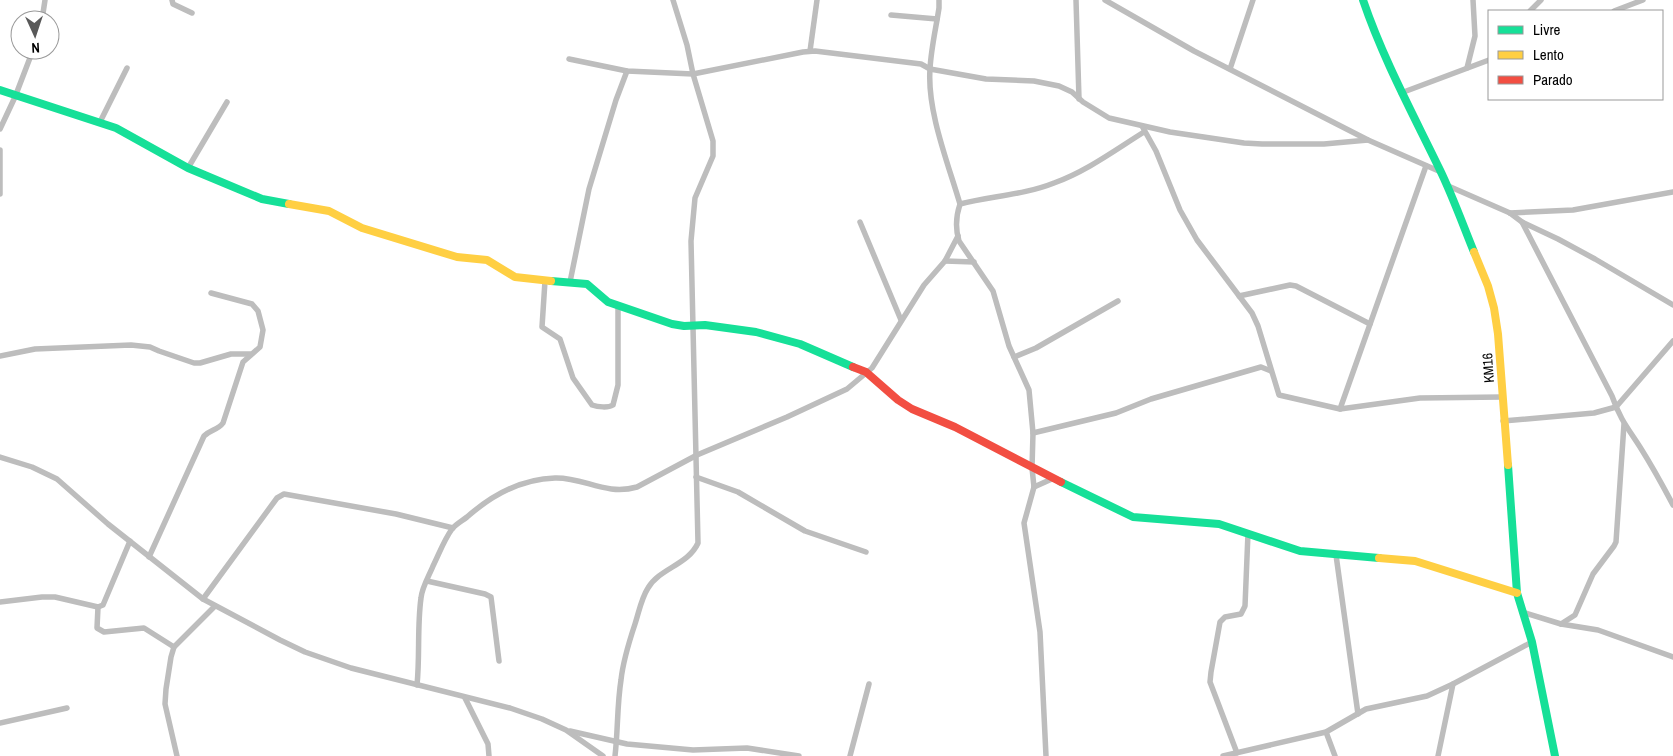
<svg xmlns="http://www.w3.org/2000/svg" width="1673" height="756" font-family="'Archivo Narrow',sans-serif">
  <rect width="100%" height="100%" fill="#fff"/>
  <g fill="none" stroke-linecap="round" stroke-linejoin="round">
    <g stroke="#bdbdbd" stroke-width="5.5">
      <polyline points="172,0 173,4 192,13"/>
      <path d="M939 0V8C936 28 931 49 930 69 927 111 948 163 960 204 956 216 955 228 959 241L993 291 1009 346 1029 390 1033 433 1032 468 1034 487 1024 523 1040 632 1046 756"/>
      <polyline points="1076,0 1079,99"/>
      <polyline points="1105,0 1194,51 1323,117 1368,140 1441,172"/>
      <polyline points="1530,11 1541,0"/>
      <polyline points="1614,11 1643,0"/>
      <polyline points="891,15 937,19"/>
      <polyline points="42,20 45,0"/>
      <polyline points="810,51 817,0"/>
      <polyline points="569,59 627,71 693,74 803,52 815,51 921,64 930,69 986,79 1034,81 1059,86 1072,92 1083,102 1109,118 1170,132 1244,143 1262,144 1324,144 1368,140"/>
      <polyline points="1467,68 1475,36 1473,0"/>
      <polyline points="1230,69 1253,0"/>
      <polyline points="1401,93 1489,60"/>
      <polyline points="100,122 127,68"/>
      <polyline points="1142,126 1156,151 1180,210 1197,240 1252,313 1258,326 1279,395 1340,409 1420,398 1502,397"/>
      <polyline points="0,129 15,97 33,50"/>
      <polyline points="0,150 0,194"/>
      <polyline points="188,168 227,102"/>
      <polyline points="1446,185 1510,213 1522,222 1558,239 1595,259 1673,305"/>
      <path d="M960 204C991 196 1024 195 1054 183 1087 171 1115 150 1144 132"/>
      <polyline points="1510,213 1573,210 1673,192"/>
      <polyline points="860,222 901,320"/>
      <path d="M1522 222 1612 396C1620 419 1627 427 1640 447 1652 466 1663 486 1673 505"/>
      <polyline points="945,261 974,262"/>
      <path d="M545 281 542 327 560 339 573 378 592 405C598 407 608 408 613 405L618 385V306"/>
      <polyline points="570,282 589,189 616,100 627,71"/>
      <polyline points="1239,296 1290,285 1296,286 1370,324"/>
      <polyline points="0,356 35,349 131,345 150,347 159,351 194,363 200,363 231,354 250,354"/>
      <polyline points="1014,357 1036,348 1118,301"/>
      <polyline points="1340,409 1426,166"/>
      <polyline points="1503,421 1594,413 1616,407 1673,341"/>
      <polyline points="1033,433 1116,413 1151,399 1261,367 1271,371"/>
      <polyline points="0,457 32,467 57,479 108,524 203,599 280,640 305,652 351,668 510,708 542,719 566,730 603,756"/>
      <polyline points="696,477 738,492 805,531 866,552"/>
      <polyline points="1034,487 1054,478"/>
      <polyline points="1336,555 1358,714"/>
      <path d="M149 557 204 436C210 430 218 430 223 423L243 362 260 347 263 330 258 311 252 304 211 293"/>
      <polyline points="427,581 485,594 491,597 499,661"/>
      <polyline points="203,599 277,498 284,494 396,514 453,528"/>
      <polyline points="0,602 42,597 55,597 98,607 103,605 130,541"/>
      <polyline points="98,607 97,628 104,632 144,628 174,647"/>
      <polyline points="1522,612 1561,624 1598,630 1673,657"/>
      <polyline points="1561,624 1575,615 1593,574 1614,546 1616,542 1624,424"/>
      <path d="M417 685C420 656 417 627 421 598 422 587 429 576 433 566 439 554 444 540 452 529 456 524 462 521 467 517 492 495 521 479 555 478 584 477 605 496 637 487L697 455 787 417 847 389 872 368 924 285 945 261 958 236"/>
      <polyline points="465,698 488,744 489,756"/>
      <polyline points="0,723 67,708"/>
      <polyline points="570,731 627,744 693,750 747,748 799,756"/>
      <polyline points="1326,732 1335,756"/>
      <polyline points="1237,753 1210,682 1211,672 1220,622 1225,617 1241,614 1245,606 1248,533"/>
      <polyline points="177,756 165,704 166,689 171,657 174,647 215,606"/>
      <path d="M615 756C618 731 617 705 621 680 623 661 629 642 635 624 639 612 641 599 648 588 660 568 688 565 698 543L691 241 695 198 713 156V141L693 74 687 45 673 0"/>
      <polyline points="850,756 869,684"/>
      <polyline points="1223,756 1326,732 1366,709 1427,696 1453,684 1532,642"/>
      <polyline points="1438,756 1453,684"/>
    </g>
    <g stroke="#16e098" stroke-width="8">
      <path d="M1363 0C1383 59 1413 114 1440 170 1453 197 1463 225 1474 252"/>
      <polyline points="0,90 116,128 188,168 262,199 289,204"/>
      <polyline points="551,281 587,284 608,302 672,324 684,326 705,325 756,332 800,344 853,367"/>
      <polyline points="1508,465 1517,593 1532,642 1555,756"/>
      <polyline points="1061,482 1133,517 1219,524 1300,551 1379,558"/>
    </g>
    <g stroke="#ffcf43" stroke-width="8">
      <polyline points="289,204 329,211 362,228 457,257 487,260 515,277 551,281"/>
      <polyline points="1474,252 1488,286 1494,308 1498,334 1508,465"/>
      <polyline points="1379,558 1415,561 1517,593"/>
    </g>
    <polyline stroke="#f24e42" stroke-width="8" points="853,367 866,372 898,400 912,409 955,427 1061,482"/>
  </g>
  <g text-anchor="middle" stroke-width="4" stroke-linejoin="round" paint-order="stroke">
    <g font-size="14" fill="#000" stroke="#fff">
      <text transform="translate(1488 368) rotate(-94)" y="5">KM16</text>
    </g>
  </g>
  <rect x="1488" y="10" width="175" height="90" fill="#ffffff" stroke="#999999"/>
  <rect x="1498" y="26" width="25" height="8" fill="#16e098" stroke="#999999"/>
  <text x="1533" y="35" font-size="15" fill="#000000">Livre</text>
  <rect x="1498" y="51" width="25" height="8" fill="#ffcf43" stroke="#999999"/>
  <text x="1533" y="60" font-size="15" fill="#000000">Lento</text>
  <rect x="1498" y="76" width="25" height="8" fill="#f24e42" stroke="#999999"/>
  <text x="1533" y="85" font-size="15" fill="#000000">Parado</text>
  <g transform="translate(35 35) rotate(177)"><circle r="24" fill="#ffffff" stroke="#999999"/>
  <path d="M0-4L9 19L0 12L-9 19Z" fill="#595959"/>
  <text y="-8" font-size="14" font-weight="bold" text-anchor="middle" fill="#000000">N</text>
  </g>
</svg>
